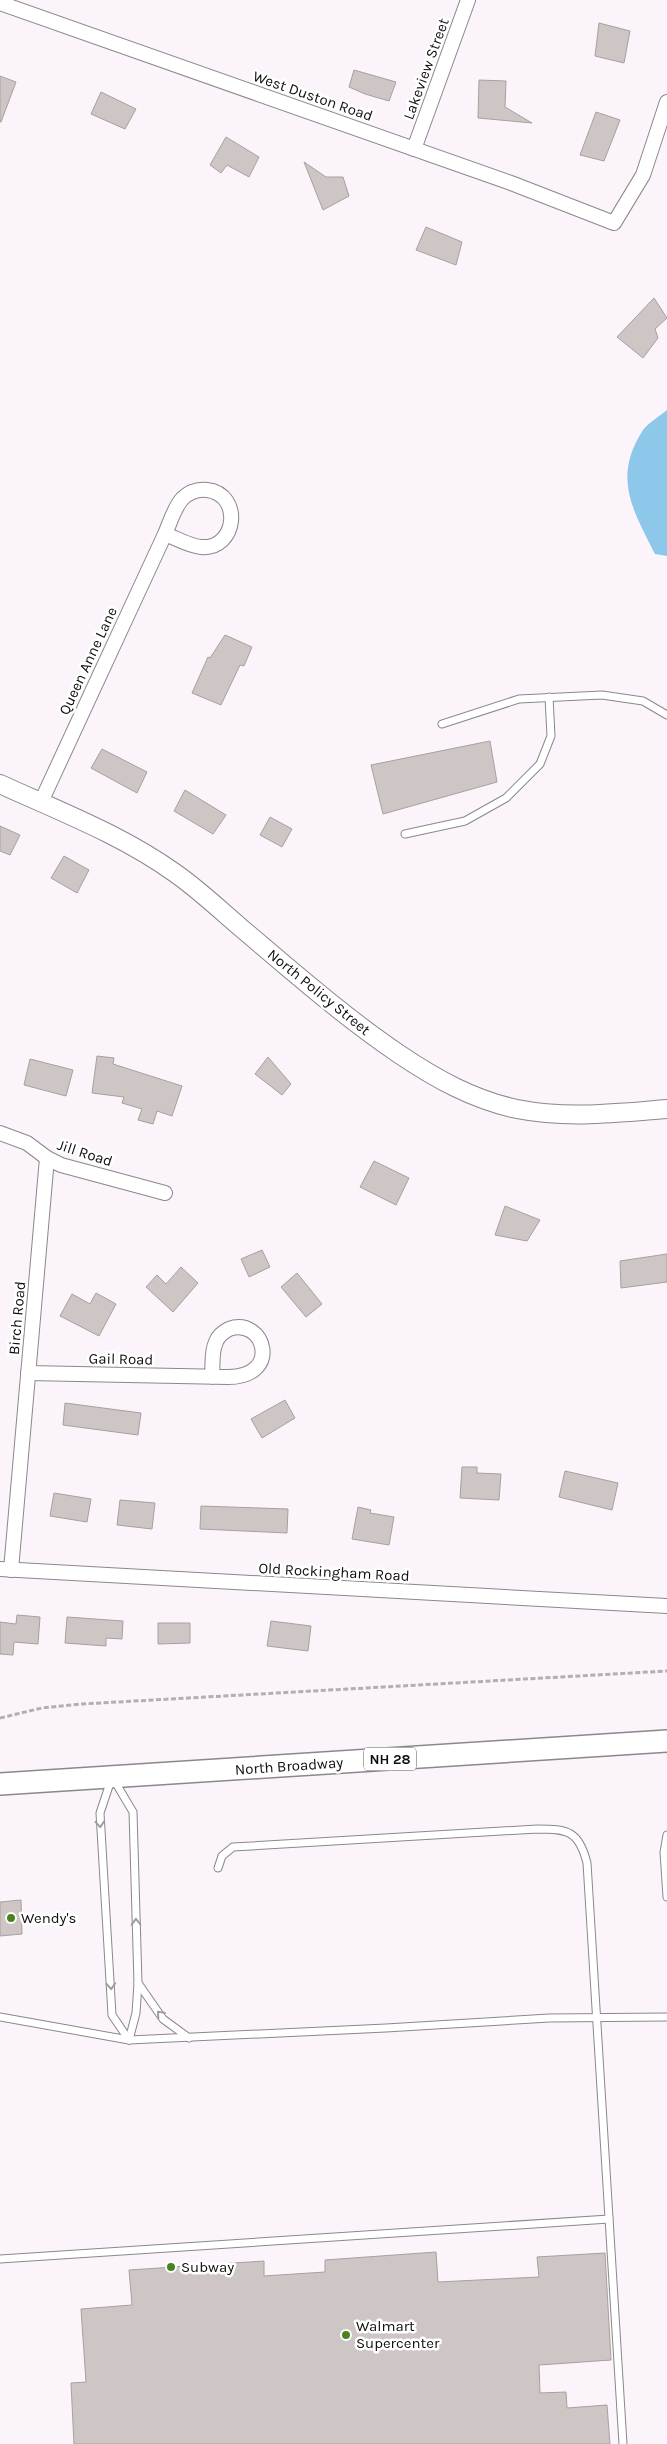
<svg xmlns="http://www.w3.org/2000/svg" width="667" height="2444" font-family="Karla,sans-serif">
  <rect width="100%" height="100%" fill="#fbf5fb"/>
  <path fill="#8dc8ea" d="M667 410V556L655 554C633 510 612 478 643 430 648 423 660 416 667 410Z"/>
  <g fill="#cec6c4" stroke="#a7a09e">
    <polygon points="599,23 630,31 624,63 595,56"/>
    <polygon points="354,70 396,82 389,101 365,94 349,87"/>
    <polygon points="0,76 16,82 1,122 0,122"/>
    <polygon points="479,80 506,81 505,107 532,123 478,118"/>
    <polygon points="101,92 136,109 125,129 91,114"/>
    <polygon points="596,112 620,120 604,161 580,155"/>
    <polygon points="226,137 259,157 249,177 227,165 221,173 210,165"/>
    <polygon points="304,162 326,177 343,177 349,196 323,210"/>
    <polygon points="426,227 462,242 456,265 416,250"/>
    <polygon points="654,298 667,318 655,329 658,338 643,358 617,337"/>
    <polygon points="225,635 252,647 244,666 240,665 221,705 192,693 208,657 210,658"/>
    <polygon points="490,741 497,782 383,814 371,765"/>
    <polygon points="102,749 147,772 137,793 91,768"/>
    <polygon points="185,790 226,815 213,834 174,811"/>
    <polygon points="270,817 292,829 282,847 260,835"/>
    <polygon points="0,826 20,835 10,855 0,851"/>
    <polygon points="64,856 89,870 77,893 51,878"/>
    <polygon points="97,1056 114,1058 113,1064 182,1086 172,1116 157,1111 153,1124 138,1120 142,1109 122,1103 124,1097 92,1093"/>
    <polygon points="268,1057 291,1084 282,1095 255,1074"/>
    <polygon points="30,1059 73,1070 66,1096 24,1085"/>
    <polygon points="374,1161 409,1178 396,1205 360,1187"/>
    <polygon points="505,1206 540,1220 527,1241 495,1235"/>
    <polygon points="262,1250 270,1267 249,1277 241,1259"/>
    <polygon points="667,1254 667,1282 621,1288 620,1261"/>
    <polygon points="181,1267 198,1283 173,1312 146,1287 157,1275 166,1284"/>
    <polygon points="297,1273 322,1304 306,1317 281,1287"/>
    <polygon points="96,1293 116,1304 99,1336 60,1316 72,1294 90,1304"/>
    <polygon points="285,1400 295,1418 262,1438 251,1419"/>
    <polygon points="65,1403 141,1413 138,1435 63,1425"/>
    <polygon points="462,1467 477,1467 477,1473 501,1474 499,1500 460,1498"/>
    <polygon points="565,1471 618,1483 612,1510 559,1497"/>
    <polygon points="54,1493 91,1499 87,1522 50,1516"/>
    <polygon points="120,1500 155,1503 152,1529 117,1525"/>
    <polygon points="201,1506 288,1509 287,1533 200,1529"/>
    <polygon points="358,1507 371,1510 370,1513 394,1517 389,1545 352,1539"/>
    <polygon points="17,1615 40,1617 38,1644 14,1642 13,1655 0,1654 0,1622 16,1624"/>
    <polygon points="67,1617 123,1621 122,1639 106,1638 106,1646 65,1643"/>
    <polygon points="271,1621 311,1626 308,1651 267,1646"/>
    <polygon points="158,1623 190,1623 190,1643 158,1644"/>
    <polygon points="21,1900 22,1934 0,1936 0,1902"/>
    <polygon points="436,2252 438,2282 539,2277 537,2257 605,2253 611,2360 539,2365 540,2393 566,2392 567,2408 607,2405 610,2444 74,2444 71,2383 86,2382 81,2309 132,2305 129,2270 264,2261 264,2276 325,2272 325,2260"/>
  </g>
  <g fill="none" stroke-linecap="round" stroke-linejoin="round">
    <g stroke="#8c878c" stroke-width="9">
      <g id="service">
        <polyline points="442,724 519,699 602,695 643,701 667,715"/>
        <polyline points="405,834 465,821 506,798 540,764 551,736 549,697"/>
        <polyline points="111,1780 100,1813 112,2015 129,2040"/>
        <polyline points="114,1780 133,1812 138,1983 136,2013 129,2040"/>
        <polyline points="667,1835 664,1852 667,1897"/>
        <path d="M218 1868 222 1856 233 1847 537 1829C568 1829 579 1831 587 1863L623 2444"/>
        <polyline points="138,1983 163,2019 189,2038"/>
        <polyline points="0,2017 129,2040 386,2028 549,2018 667,2017"/>
        <polyline points="0,2259 609,2219"/>
      </g>
    </g>
    <g stroke="#8c878c" stroke-width="16">
      <g id="minor">
        <polyline points="0,3 511,183 614,223 643,175 667,102"/>
        <polyline points="414,149 468,0"/>
        <path d="M41 802 165 534C170 523 174 508 182 499 189 492 198 489 207 490 243 494 237 550 201 547 189 546 176 538 165 534"/>
        <polyline points="0,1133 27,1143 47,1158 61,1165 165,1193"/>
        <path d="M28 1373 228 1377C283 1377 264 1316 229 1329 223 1332 218 1336 216 1342 211 1352 213 1366 212 1377"/>
        <polyline points="0,1569 667,1606"/>
        <polyline points="11,1570 47,1158"/>
      </g>
    </g>
    <g stroke="#8c878c" stroke-width="20">
      <path id="tertiary" d="M0 784C59 811 122 835 175 873 198 889 219 909 240 927 292 971 343 1016 399 1054 436 1079 474 1100 517 1109 567 1119 617 1113 667 1109"/>
    </g>
    <g stroke="#8c878c" stroke-width="24">
      <polyline id="primary" points="0,1784 667,1741"/>
    </g>
    <polyline stroke="#b3aeb3" stroke-width="3" stroke-dasharray="5 2.5" stroke-linecap="butt" points="0,1718 42,1708 82,1704 667,1671"/>
    <use href="#service" stroke="#fff" stroke-width="7"/>
    <use href="#minor" stroke="#fff" stroke-width="14"/>
    <use href="#tertiary" stroke="#fff" stroke-width="18"/>
    <use href="#primary" stroke="#fff" stroke-width="21"/>
  </g>
  <defs><path id="oneway-chevron" d="M-2-3.5L2.5 0L-2 3.5" fill="none" stroke-width="1.6" stroke-linecap="round" stroke-linejoin="round" transform="scale(1.25)"/></defs>
  <g stroke="#9f9e9f">
    <use href="#oneway-chevron" transform="translate(100 1824) rotate(86)"/>
    <use href="#oneway-chevron" transform="translate(136 1922) rotate(-92)"/>
    <use href="#oneway-chevron" transform="translate(111 1986) rotate(86)"/>
    <use href="#oneway-chevron" transform="translate(160 2014) rotate(-131)"/>
  </g>
  <g fill="#49821e" stroke="#fff" stroke-width="2">
    <circle cx="11" cy="1918" r="5"/>
    <circle cx="171" cy="2267" r="5"/>
    <circle cx="346" cy="2335" r="5"/>
  </g>
  <g text-anchor="middle" stroke-width="5" stroke-linejoin="round" paint-order="stroke">
    <rect fill="#fff" stroke="#575657" stroke-width="1" x="364" y="1747.5" width="52" height="23" rx="4"/>
    <g font-size="14" font-weight="bold" fill="#0f0d0f">
      <text x="390" y="1764">NH 28</text>
    </g>
    <g font-size="15" fill="#0f0d0f" stroke="#fff">
      <text transform="translate(426 69) rotate(-70)" y="5">Lakeview Street</text>
      <text transform="translate(313 96) rotate(19)" y="5">West Duston Road</text>
      <text transform="translate(88 661) rotate(-65)" y="5">Queen Anne Lane</text>
      <text transform="translate(319 992) rotate(39)" y="5">North Policy Street</text>
      <text transform="translate(85 1153) rotate(18)" y="5">Jill Road</text>
      <text transform="translate(17 1318) rotate(-85)" y="5">Birch Road</text>
      <text transform="translate(121 1359) rotate(1)" y="5">Gail Road</text>
      <text transform="translate(334 1572) rotate(3)" y="5">Old Rockingham Road</text>
      <text transform="translate(289 1766) rotate(-4)" y="5">North Broadway</text>
    </g>
    <g font-size="15" fill="#0f0d0f" stroke="#fff" text-anchor="start">
      <text x="21" y="1923">Wendy's</text>
      <text x="181" y="2272">Subway</text>
      <text x="356" y="2331">Walmart<tspan x="356" dy="17">Supercenter</tspan></text>
    </g>
  </g>
</svg>
